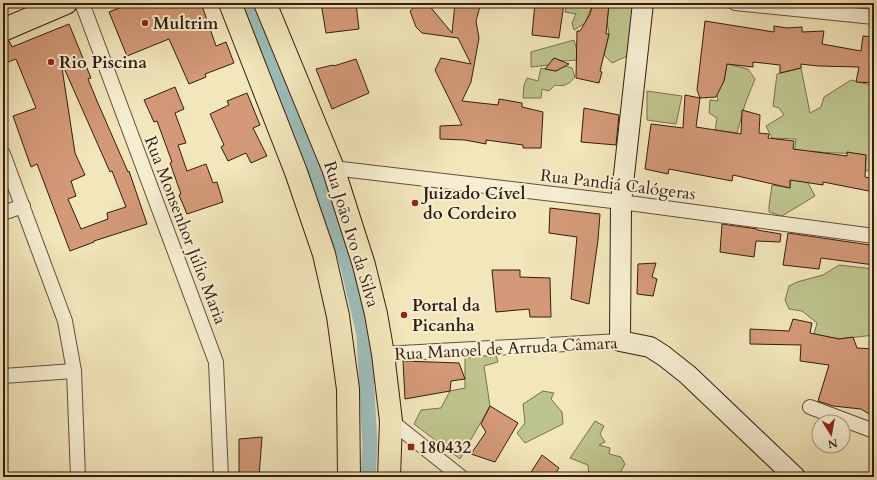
<svg xmlns="http://www.w3.org/2000/svg" width="877" height="480" font-family="Cardo,serif">
  <rect width="100%" height="100%" fill="#f2e6bb"/>
  <filter id="stains"><feTurbulence type="fractalNoise" baseFrequency=".005" numOctaves="4"/><feColorMatrix values="0 0 0 0 .2 0 0 0 0 .09 0 0 0 0 .02 0 0 0 .5 -.17"/></filter>
  <radialGradient id="worn" r=".72"><stop offset=".6" stop-color="#630" stop-opacity="0"/><stop offset="1" stop-color="#630" stop-opacity=".3"/></radialGradient>
  <g fill="#bec48d" stroke="#7a704e">
    <polygon points="567,3 593,3 585,23 574,30 572,23 576,14 565,12"/>
    <polygon points="611,3 638,3 634,53 612,63 604,55 609,34 607,22 609,4"/>
    <polygon points="574,40 577,51 577,60 563,61 554,58 549,65 531,67 531,52"/>
    <polygon points="727,64 748,69 755,79 745,104 737,133 715,130 717,118 709,113 710,100 718,101 717,94 724,81"/>
    <path d="M566 66 572 68 575 77C569 84 565 87 555 85L549 91 542 89 541 98H523L524 85 527 78 538 81 541 68 556 71Z"/>
    <path d="M801 68 810 113 821 107 824 97 851 80 874 86V170L865 171 866 155C847 152 829 154 810 151L808 183 815 196 782 216 769 212V206L772 185 790 188 796 139 772 138 766 126 784 115 779 108 773 106 777 74Z"/>
    <polygon points="647,91 682,96 676,124 647,120"/>
    <polygon points="839,265 874,269 874,335 840,339 814,334 817,323 802,311 789,309 785,300 789,286 797,282 823,275"/>
    <polygon points="465,355 496,355 498,362 484,366 490,406 460,459 414,424 421,410 441,408 450,391 465,388"/>
    <polygon points="543,391 554,393 551,399 562,412 563,424 525,443 517,433 525,423 523,404"/>
    <polygon points="595,421 604,426 600,434 605,442 599,445 610,448 609,454 621,457 625,464 618,477 589,476 588,465 570,458"/>
  </g>
  <g fill="none" stroke-linecap="round" stroke-linejoin="round">
    <polyline stroke="#9ebdb9" stroke-width="15" points="247,3 322,189 347,263 364,335 370,445 368,477"/>
  </g>
  <g fill="#d39978" stroke="#361c0f" fill-rule="evenodd">
    <polygon points="132,3 201,3 216,46 226,42 234,63 205,74 206,77 189,84 169,39 127,56 109,12"/>
    <polygon points="321,3 356,3 359,29 326,33"/>
    <polygon points="419,3 427,3 452,33 455,3 480,6 476,21 479,38 471,82 462,101 498,105 499,99 522,103 522,107 543,112 541,148 523,148 523,145 486,140 486,144 465,140 440,139 440,126 462,125 435,70 441,58 471,64 458,38 422,33 416,27 410,11"/>
    <polygon points="535,3 564,3 559,38 532,35"/>
    <polygon points="593,3 609,4 606,34 609,34 600,71 602,72 599,83 576,78 577,31 580,31 590,14"/>
    <polygon points="705,21 774,32 774,26 787,28 802,27 802,32 824,31 822,44 861,51 863,36 874,37 874,83 856,82 859,67 818,66 801,64 801,68 780,73 780,65 753,62 753,67 727,64 724,81 716,97 700,98 697,90"/>
    <path d="M69 24 91 78 88 79 97 101 128 172 129 171 147 224 94 241V242L70 251 37 164 31 167 13 116 36 108 16 59 3 64V42L9 41 12 47ZM62 68H64L110 172 112 171 126 207 107 213 108 219 81 229 68 199 76 196 71 181 85 175 75 153Z"/>
    <polygon points="554,58 569,64 556,71 545,69"/>
    <polygon points="356,59 369,93 332,109 316,69 333,65 334,66"/>
    <polygon points="175,87 184,109 175,113 186,143 178,145 187,171 206,164 213,183 217,182 223,202 187,214 179,195 181,194 170,163 172,162 157,121 154,122 144,100"/>
    <polygon points="247,93 260,125 253,128 267,156 251,163 246,153 228,161 221,147 224,145 210,114 229,105 227,101"/>
    <polygon points="685,95 700,98 696,127 741,134 742,110 760,115 759,133 769,134 768,138 794,141 793,149 847,156 847,152 866,155 865,177 874,179 874,192 823,182 823,185 790,180 790,188 733,175 732,181 669,169 668,174 645,169 651,124 683,128"/>
    <polygon points="584,108 619,115 616,145 581,142"/>
    <polygon points="550,208 600,214 598,240 589,304 571,299 577,237 549,233"/>
    <polygon points="722,224 757,229 757,230 781,234 780,242 756,241 754,257 720,252"/>
    <polygon points="788,233 870,245 874,254 874,265 821,258 819,269 783,265"/>
    <polygon points="656,263 652,277 657,279 653,296 637,294 638,264"/>
    <polygon points="492,270 520,270 520,277 550,278 551,317 530,317 529,309 496,312"/>
    <polygon points="793,319 812,323 810,333 839,339 853,337 857,348 874,349 874,417 861,409 833,406 818,401 829,365 800,361 801,345 750,344 750,329 789,331"/>
    <polygon points="403,361 459,363 465,379 451,381 450,391 405,399"/>
    <polygon points="490,406 518,423 495,462 471,454 486,432 481,424"/>
    <polygon points="262,437 259,477 239,477 239,439"/>
    <polygon points="542,455 559,468 553,477 528,477"/>
  </g>
  <g fill="none" stroke-linecap="round" stroke-linejoin="round">
    <g stroke="#654e3a" stroke-width="16">
      <g id="street">
        <polyline points="82,3 216,362 221,477"/>
        <polyline points="735,3 874,17"/>
        <polyline points="3,154 65,321 74,371 78,477"/>
        <polyline points="333,168 621,202 874,236"/>
        <polyline points="3,213 23,206"/>
        <polyline points="383,354 620,341"/>
        <polyline points="3,376 74,371"/>
        <polyline points="810,407 874,431"/>
        <polyline points="391,421 461,477"/>
      </g>
    </g>
    <g stroke="#361c0f" stroke-width="22">
      <polyline id="secondary" points="643,3 621,202 620,341 650,347 664,356 688,375 795,477"/>
    </g>
    <g stroke="#361c0f" stroke-width="24">
      <g id="primary">
        <polyline points="230,3 296,172 324,254 338,316 348,389 349,477"/>
        <polyline points="265,3 333,168 364,265 376,314 383,354 391,421 389,477"/>
      </g>
    </g>
    <g stroke="#361c0f" stroke-width="24">
      <polyline id="highway" points="3,30 66,3"/>
    </g>
    <use href="#street" stroke="#f7efd3" stroke-width="14"/>
    <use href="#secondary" stroke="#f7efd3" stroke-width="20"/>
    <use href="#primary" stroke="#f2e6bb" stroke-width="22"/>
    <use href="#highway" stroke="#f2e6bb" stroke-width="22"/>
  </g>
  <g fill="#8f2418" stroke="#f7efd3" stroke-width="1.5">
    <circle cx="145" cy="23" r="4"/>
    <circle cx="51" cy="62" r="4"/>
    <circle cx="415" cy="203" r="4"/>
    <circle cx="404" cy="315" r="4"/>
    <rect x="407" y="443" width="8" height="8" rx="2"/>
  </g>
  <g text-anchor="middle" stroke-width="4" stroke-linejoin="round" paint-order="stroke">
    <g font-size="17" font-weight="bold" fill="#361c0f" stroke="#f7efd3" text-anchor="start">
      <text x="153" y="29">Multrim</text>
      <text x="59" y="68">Rio Piscina</text>
      <text x="423" y="199">Juizado Cível<tspan x="423" dy="20">do Cordeiro</tspan></text>
      <text x="412" y="311">Portal da<tspan x="412" dy="20">Picanha</tspan></text>
      <text x="419" y="453">180432</text>
    </g>
    <g font-size="17" fill="#361c0f" stroke="#f7efd3">
      <text transform="translate(618 184) rotate(7)" y="6">Rua Pandiá Calógeras</text>
      <text transform="translate(186 230) rotate(69)" y="6">Rua Monsenhor Júlio Maria</text>
      <text transform="translate(352 234) rotate(73)" y="6">Rua João Ivo da Silva</text>
      <text transform="translate(506 348) rotate(-3)" y="6">Rua Manoel de Arruda Câmara</text>
    </g>
  </g>
  <rect width="877" height="480" fill="none" stroke="#f2e6bb" stroke-width="16"/>
  <rect x="4" y="4" width="869" height="472" fill="none" stroke="#361c0f" stroke-width="2"/>
  <rect x="8" y="8" width="861" height="464" fill="none" stroke="#361c0f"/>
  <g transform="translate(831 434) rotate(169)"><circle r="19" fill="#f7efd3" stroke="#aa9b85"/>
  <path d="M0-3L7 15L0 10L-7 15Z" fill="#8f2418"/>
  <text y="-6" font-size="11" font-weight="bold" text-anchor="middle" fill="#361c0f">N</text>
  </g>
  <rect width="100%" height="100%" filter="url(#stains)"/>
  <rect width="100%" height="100%" fill="url(#worn)"/>
</svg>
